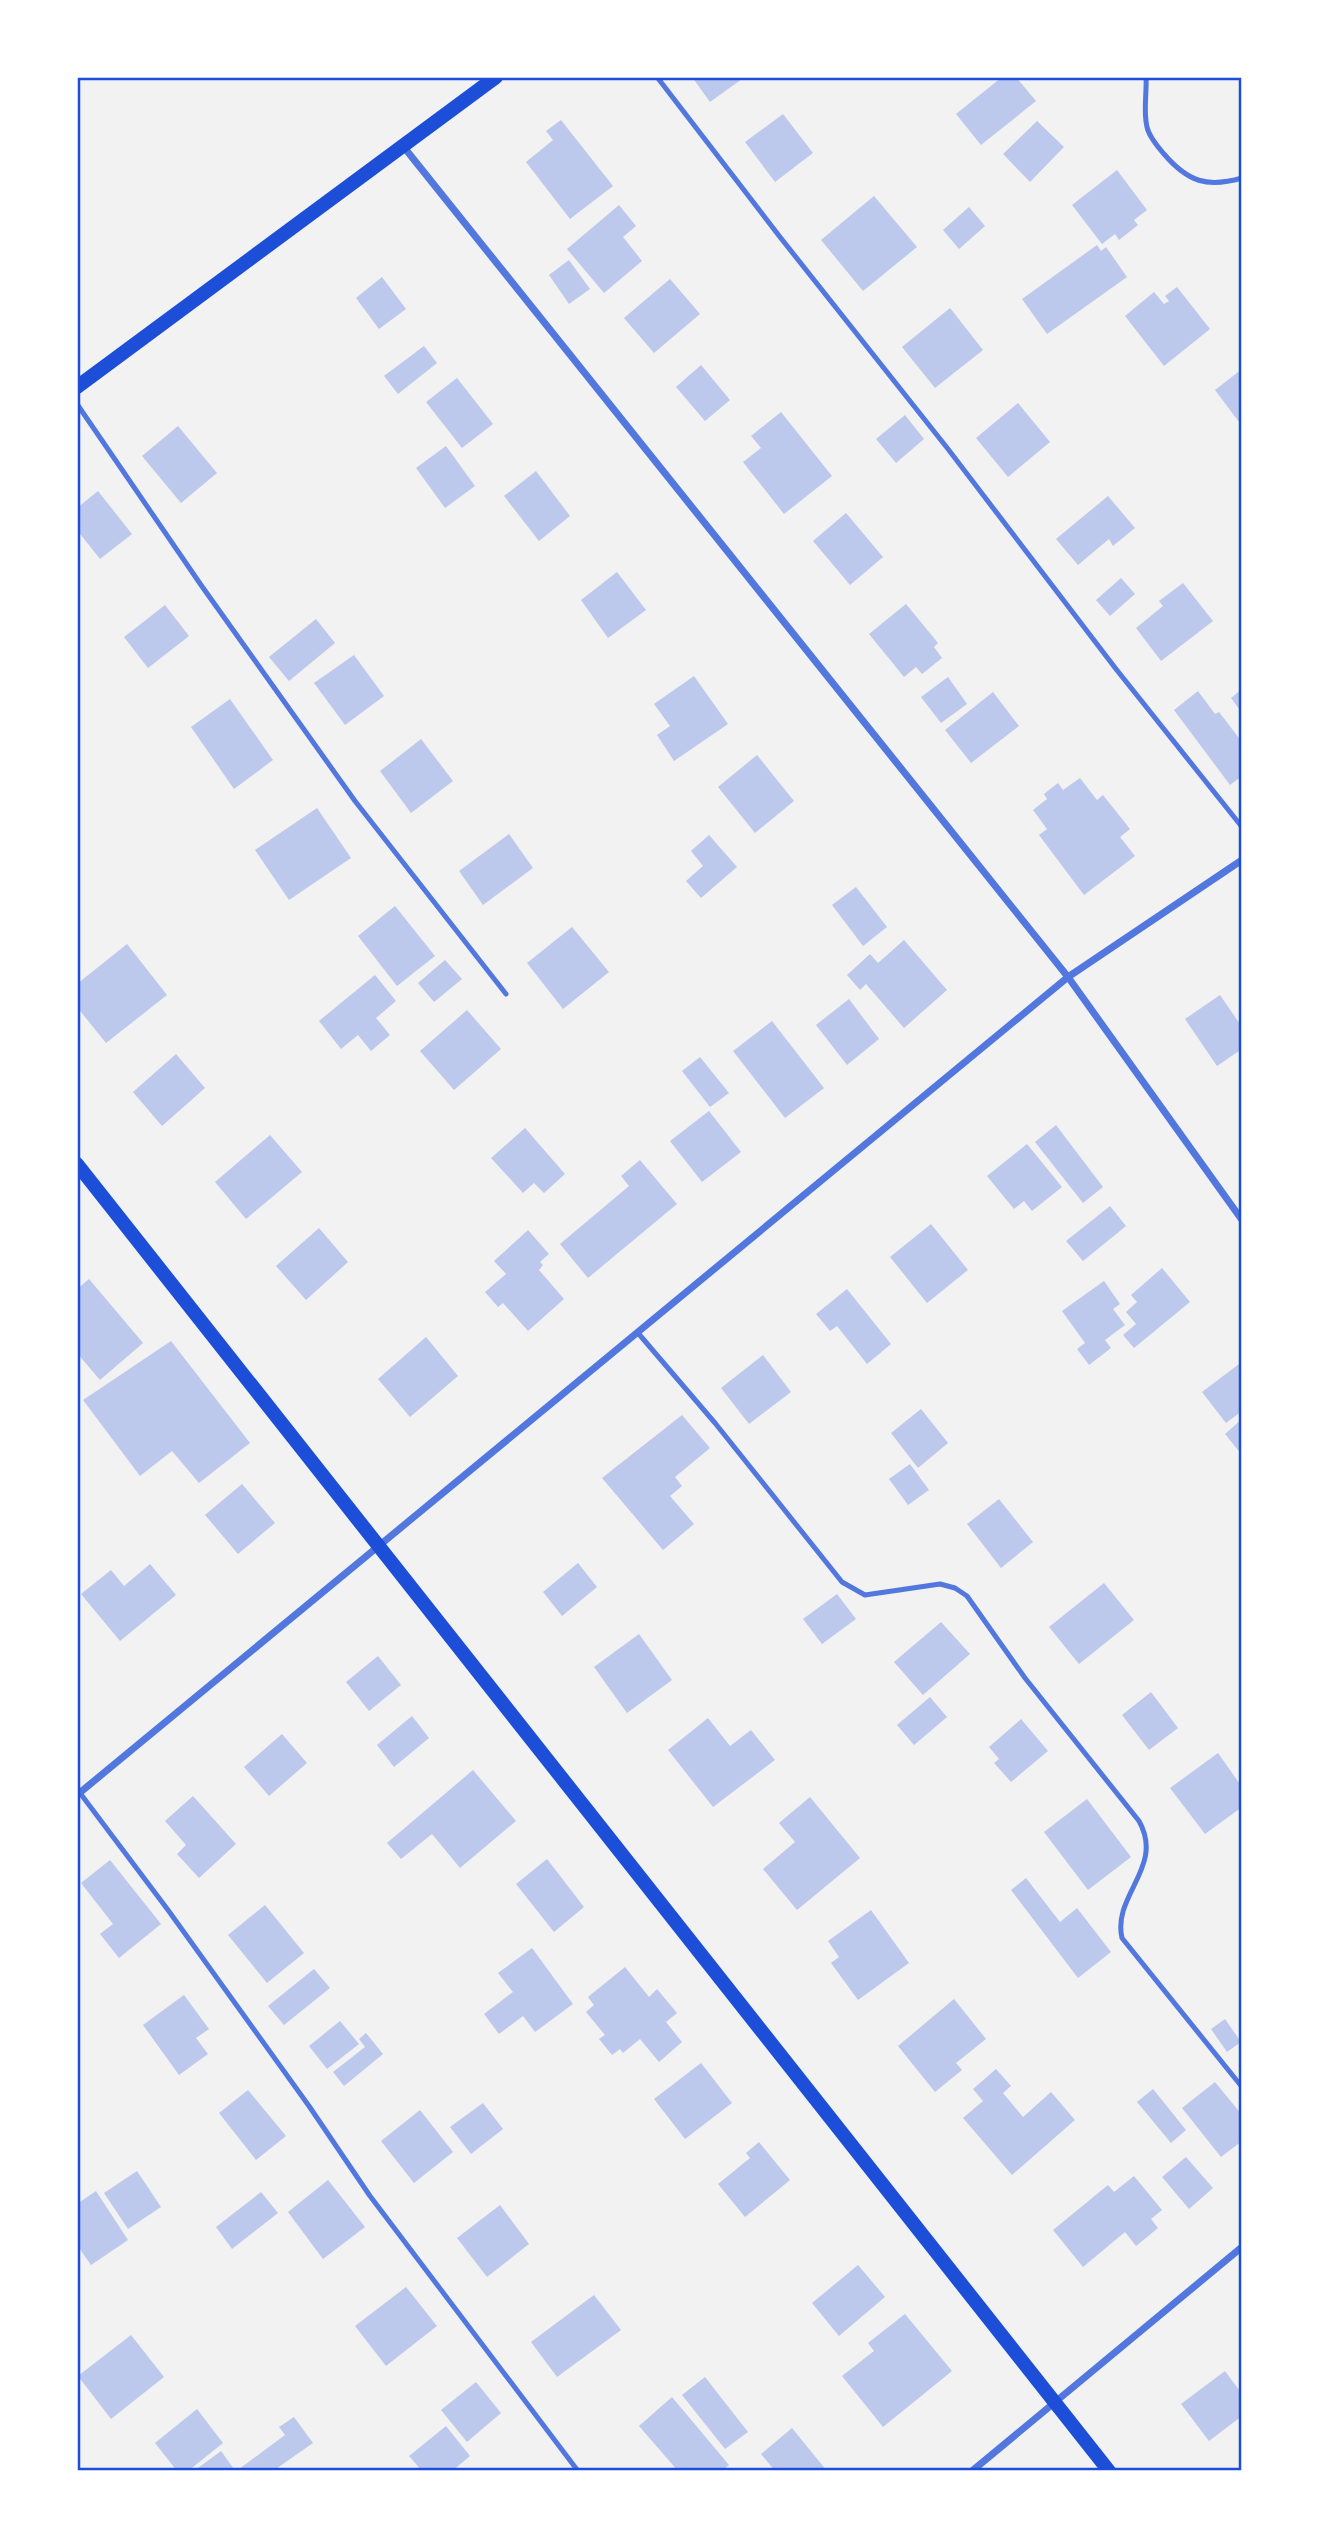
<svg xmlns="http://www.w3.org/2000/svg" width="1319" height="2548" font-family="'Fira Sans',sans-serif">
  <rect width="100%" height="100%" fill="#f2f2f2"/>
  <g fill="#bdc9ec">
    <polygon points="692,77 741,77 742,79 710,102"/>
    <polygon points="1002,77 1016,77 1036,101 981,145 956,114"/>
    <polygon points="783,114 813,153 775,182 745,142"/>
    <polygon points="561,120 613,186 570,219 526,162 553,140 546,131"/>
    <polygon points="1037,121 1064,147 1030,182 1003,154"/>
    <polygon points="1117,170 1147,210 1134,220 1138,225 1119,240 1115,234 1102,244 1072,205"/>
    <polygon points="874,196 917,247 863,291 821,240"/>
    <polygon points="619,205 636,226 623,237 642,261 604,293 567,249"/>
    <polygon points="969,207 985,226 959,249 943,230"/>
    <polygon points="1097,245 1101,251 1106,247 1127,277 1047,334 1022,299"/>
    <polygon points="569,260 590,289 569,304 549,275"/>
    <polygon points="382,277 406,309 379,329 356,298"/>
    <polygon points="670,279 700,314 654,353 624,318"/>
    <polygon points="1177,287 1210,329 1164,366 1125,316 1154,292 1164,304 1169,301 1165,296"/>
    <polygon points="950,308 983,350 935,388 902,347"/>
    <polygon points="424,346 437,363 398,394 384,376"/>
    <polygon points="701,365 730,400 705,421 676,387"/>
    <polygon points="1242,369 1242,426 1215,390"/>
    <polygon points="457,378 493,424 462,448 426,402"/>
    <polygon points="1018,403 1050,442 1008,477 976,438"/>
    <polygon points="781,412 832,476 784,514 743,462 761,448 751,436"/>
    <polygon points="905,415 924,439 896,463 876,439"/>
    <polygon points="178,426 217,473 181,503 142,456"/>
    <polygon points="446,446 475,486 445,508 416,468"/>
    <polygon points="536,471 570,516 539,541 504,496"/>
    <polygon points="98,491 132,534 100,559 77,530 77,508"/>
    <polygon points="1108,496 1135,528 1113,546 1109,539 1078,565 1056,539"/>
    <polygon points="846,513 883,557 850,585 813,541"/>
    <polygon points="617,572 646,610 608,638 581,600"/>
    <polygon points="1121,578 1135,594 1110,616 1096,600"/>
    <polygon points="1183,583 1213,621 1161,661 1136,628 1163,606 1159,601"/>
    <polygon points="906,604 938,643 934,647 942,658 922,674 916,667 904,677 869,634"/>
    <polygon points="165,605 189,636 148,668 124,637"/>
    <polygon points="316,619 335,643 289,681 269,657"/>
    <polygon points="354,655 384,696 345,725 314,683"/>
    <polygon points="694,676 728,724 674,761 657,735 670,726 654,704"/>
    <polygon points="948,677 967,704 941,723 921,697"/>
    <polygon points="1242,689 1242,713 1231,698"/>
    <polygon points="1198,691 1215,714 1219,712 1242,742 1242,776 1230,785 1174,710"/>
    <polygon points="993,692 1019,726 971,763 945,730"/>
    <polygon points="230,699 273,760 234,789 191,727"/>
    <polygon points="421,739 453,781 411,813 380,771"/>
    <polygon points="757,755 794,801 755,833 718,787"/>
    <polygon points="1080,778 1097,800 1103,795 1130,829 1120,837 1135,856 1084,895 1039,835 1047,829 1033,810 1047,799 1044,794 1058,783 1063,790"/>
    <polygon points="317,808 351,858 289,900 255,850"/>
    <polygon points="509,834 533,868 483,905 459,871"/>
    <polygon points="709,835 737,867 701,898 686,881 703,866 691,851"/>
    <polygon points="856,887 887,927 863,946 832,905"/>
    <polygon points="395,906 435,956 397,986 358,936"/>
    <polygon points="572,927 609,972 563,1009 527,963"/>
    <polygon points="904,940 947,990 904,1028 866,984 860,990 847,975 870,954 878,963"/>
    <polygon points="127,944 167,995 106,1043 77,1007 77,984"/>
    <polygon points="445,960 462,979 434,1002 418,983"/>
    <polygon points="375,975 396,1001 376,1018 390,1035 371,1051 358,1035 341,1049 319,1021"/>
    <polygon points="1220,995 1242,1027 1242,1049 1217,1066 1185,1019"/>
    <polygon points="849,999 879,1039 847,1065 816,1025"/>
    <polygon points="467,1010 501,1049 454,1090 420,1051"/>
    <polygon points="772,1021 824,1088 785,1118 733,1051"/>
    <polygon points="176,1054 205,1088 162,1126 133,1092"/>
    <polygon points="700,1057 729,1093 710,1107 682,1071"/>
    <polygon points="709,1111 741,1152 702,1182 670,1141"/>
    <polygon points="1056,1125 1103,1187 1083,1203 1035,1142"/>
    <polygon points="525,1128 565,1174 544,1193 534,1183 523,1193 491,1158"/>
    <polygon points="270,1135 302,1172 246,1219 215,1182"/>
    <polygon points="1027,1144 1062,1187 1032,1211 1024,1201 1014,1209 987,1176"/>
    <polygon points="640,1160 677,1204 588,1278 560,1244 629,1186 621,1176"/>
    <polygon points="1110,1206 1126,1226 1083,1261 1066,1241"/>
    <polygon points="931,1224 968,1270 927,1303 890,1257"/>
    <polygon points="319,1228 348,1262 306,1300 276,1266"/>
    <polygon points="528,1230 549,1254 540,1262 543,1265 539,1270 564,1299 528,1331 503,1303 498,1307 485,1292 506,1274 494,1261"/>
    <polygon points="1162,1268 1190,1302 1134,1348 1123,1335 1136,1324 1126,1312 1137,1302 1131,1295"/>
    <polygon points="89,1279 143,1343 100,1380 77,1353 77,1289"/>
    <polygon points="1104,1281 1120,1304 1113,1309 1125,1325 1105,1340 1111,1348 1089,1365 1077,1349 1085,1343 1062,1311"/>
    <polygon points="847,1289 891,1344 867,1364 837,1326 830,1331 816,1314"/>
    <polygon points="426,1337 458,1376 410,1417 378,1379"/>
    <polygon points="171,1341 250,1443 199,1483 172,1451 140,1476 83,1400"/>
    <polygon points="763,1355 791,1392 749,1424 721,1388"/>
    <polygon points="1239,1364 1242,1369 1242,1411 1226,1423 1202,1392"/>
    <polygon points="921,1409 948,1443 918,1468 891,1433"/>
    <polygon points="682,1415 710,1448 675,1477 682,1486 670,1496 694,1524 663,1550 602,1478"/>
    <polygon points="1242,1419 1242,1455 1225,1434"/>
    <polygon points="910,1464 929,1490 908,1505 889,1479"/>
    <polygon points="242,1484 275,1523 238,1554 205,1515"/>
    <polygon points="999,1499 1033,1542 1001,1568 967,1524"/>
    <polygon points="578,1563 597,1587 562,1616 543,1592"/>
    <polygon points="150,1564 176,1595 120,1641 81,1594 111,1570 124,1586"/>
    <polygon points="1104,1583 1134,1620 1079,1664 1049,1627"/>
    <polygon points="837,1594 856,1619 822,1644 803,1619"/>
    <polygon points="941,1622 970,1654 923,1695 894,1662"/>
    <polygon points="639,1634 672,1680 627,1713 594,1667"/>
    <polygon points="378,1656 401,1685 369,1711 346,1682"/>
    <polygon points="1151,1692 1178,1728 1149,1750 1122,1715"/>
    <polygon points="930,1697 947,1717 914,1745 897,1725"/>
    <polygon points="412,1716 429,1738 394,1767 377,1745"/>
    <polygon points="708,1718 730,1746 751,1730 775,1760 713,1807 668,1750"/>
    <polygon points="1021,1719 1048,1751 1011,1782 994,1763 999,1759 989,1747"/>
    <polygon points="282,1734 307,1763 269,1796 244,1767"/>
    <polygon points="1218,1753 1242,1787 1242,1807 1205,1834 1170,1788"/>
    <polygon points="473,1770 516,1821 460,1868 432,1834 401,1859 387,1843"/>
    <polygon points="193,1796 236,1844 199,1878 177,1854 186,1845 165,1821"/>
    <polygon points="810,1797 860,1858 797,1910 763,1869 795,1842 779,1823"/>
    <polygon points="1087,1799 1131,1857 1088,1890 1044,1832"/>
    <polygon points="547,1859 584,1907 554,1932 516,1884"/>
    <polygon points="110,1860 161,1924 119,1958 100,1934 113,1924 81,1883"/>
    <polygon points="1026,1878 1060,1922 1077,1908 1111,1952 1078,1978 1011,1890"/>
    <polygon points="265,1905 304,1953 267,1983 228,1935"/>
    <polygon points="871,1910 909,1963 858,2000 831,1963 839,1957 828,1941"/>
    <polygon points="532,1948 573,2004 535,2032 523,2016 499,2034 484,2014 513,1992 498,1973"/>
    <polygon points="625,1967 649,1997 657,1989 677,2013 666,2022 682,2042 659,2062 640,2039 623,2053 620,2049 612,2055 599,2039 605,2035 586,2012 594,2005 588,1997"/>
    <polygon points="314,1969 330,1988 284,2025 268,2006"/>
    <polygon points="184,1995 209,2029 196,2038 208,2054 179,2075 143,2025"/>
    <polygon points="954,1999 986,2039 956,2063 962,2070 935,2092 898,2046"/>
    <polygon points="1225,2019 1241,2042 1227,2052 1211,2029"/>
    <polygon points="340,2021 359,2044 327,2069 309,2046"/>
    <polygon points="366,2033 383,2054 344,2086 333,2072 365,2047 359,2039"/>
    <polygon points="701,2063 732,2103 685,2139 654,2099"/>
    <polygon points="996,2069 1011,2086 1003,2093 1023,2117 1051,2092 1075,2120 1012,2175 963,2118 983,2101 973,2089"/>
    <polygon points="1215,2082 1242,2115 1242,2141 1221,2157 1182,2108"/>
    <polygon points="1153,2089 1186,2130 1171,2143 1137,2102"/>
    <polygon points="248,2090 286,2136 256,2160 219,2113"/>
    <polygon points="483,2103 503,2129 471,2154 450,2127"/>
    <polygon points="420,2110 453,2152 414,2183 381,2141"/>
    <polygon points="759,2142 790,2180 745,2217 718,2184 750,2158 746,2153"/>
    <polygon points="1186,2157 1213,2188 1189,2209 1162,2177"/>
    <polygon points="137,2171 161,2207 128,2229 104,2193"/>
    <polygon points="1134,2176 1162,2210 1151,2219 1158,2228 1136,2246 1125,2232 1083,2267 1053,2230 1108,2185 1114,2192"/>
    <polygon points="328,2180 365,2227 323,2259 288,2212"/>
    <polygon points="96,2191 128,2240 91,2265 77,2245 77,2204"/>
    <polygon points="261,2192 278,2213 232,2249 216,2227"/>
    <polygon points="500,2205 529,2244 487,2277 457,2238"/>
    <polygon points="858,2265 885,2297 839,2336 812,2303"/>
    <polygon points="406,2287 437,2326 386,2366 355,2326"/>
    <polygon points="594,2295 621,2330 557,2377 531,2342"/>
    <polygon points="905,2314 952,2371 883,2427 842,2376 874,2351 868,2343"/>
    <polygon points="131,2335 164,2377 111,2419 78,2376"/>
    <polygon points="1225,2371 1242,2394 1242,2416 1209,2441 1181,2404"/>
    <polygon points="705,2377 748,2432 725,2449 682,2395"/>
    <polygon points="476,2382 501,2413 467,2442 441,2410"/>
    <polygon points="672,2397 729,2465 722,2471 678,2471 639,2426"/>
    <polygon points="197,2409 223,2443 188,2471 177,2471 155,2443"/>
    <polygon points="294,2417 313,2443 273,2471 240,2471 239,2469 285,2435 279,2427"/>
    <polygon points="446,2426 470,2456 452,2471 422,2471 409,2456"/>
    <polygon points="792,2428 827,2471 775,2471 761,2454"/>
    <polygon points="221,2451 234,2469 231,2471 194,2471"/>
  </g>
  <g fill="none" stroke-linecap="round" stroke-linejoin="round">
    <g stroke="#5277de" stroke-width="5">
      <polyline points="657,77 780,237 948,449 1116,669 1242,827"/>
      <path d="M1146 77C1147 93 1143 111 1147 127 1149 137 1158 147 1164 154 1188 182 1207 188 1242 178"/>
      <polyline points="77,404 201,585 355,801 506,994"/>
      <path d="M638 1333 715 1423 842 1582 865 1595 940 1584 955 1588 967 1596 1025 1678 1139 1821C1165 1867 1112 1895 1122 1938L1242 2087"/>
      <polyline points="80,1793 168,1910 309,2106 370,2196 578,2471"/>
    </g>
    <g stroke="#5277de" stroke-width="7">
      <polyline points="403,146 1068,977 1242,1220"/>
      <polyline points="77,1795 1068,977 1242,860"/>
      <polyline points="972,2471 1242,2247"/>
    </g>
    <g stroke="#1d4ed8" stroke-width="14">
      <polyline points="77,387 496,77"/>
      <polyline points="77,1164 1109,2471"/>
    </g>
  </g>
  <rect width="1319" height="2548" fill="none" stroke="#ffffff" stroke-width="158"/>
  <rect x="79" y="79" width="1161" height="2390" fill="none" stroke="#1d4ed8" stroke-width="2.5"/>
</svg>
